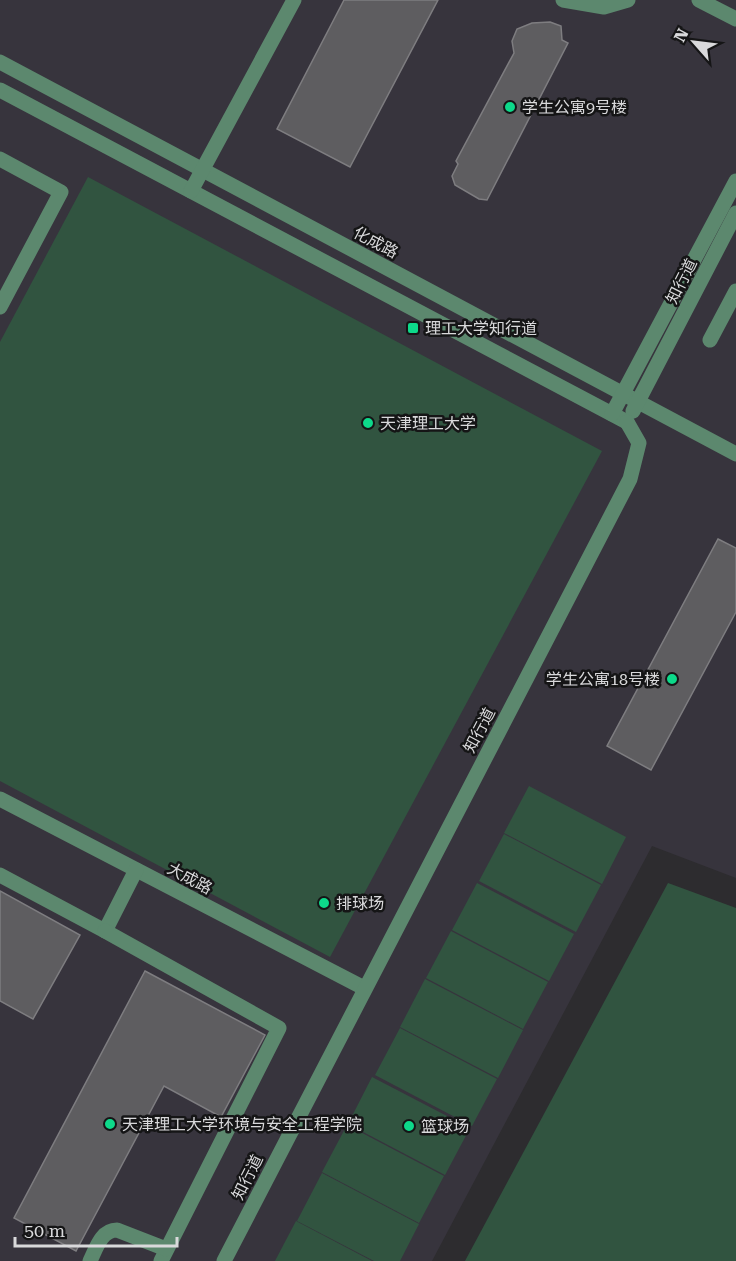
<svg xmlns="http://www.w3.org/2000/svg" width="736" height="1261" font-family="'Roboto Serif','Noto Sans SC',serif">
  <rect width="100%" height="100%" fill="#2d2c2f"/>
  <polygon fill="#37343d" points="0,0 736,0 736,878 652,846 432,1261 0,1261"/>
  <g fill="#315440">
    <polygon points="88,177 602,451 330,957 0,781 0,342"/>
    <polygon points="529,786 626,837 602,884 504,833"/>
    <polygon points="504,834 601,885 576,932 479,881"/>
    <polygon points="477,883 574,934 549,981 452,930"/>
    <polygon points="668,883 736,908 736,1261 465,1261"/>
    <polygon points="451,931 548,982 523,1029 426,978"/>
    <polygon points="425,979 523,1030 498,1078 400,1027"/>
    <polygon points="400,1028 497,1079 472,1126 375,1075"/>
    <polygon points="372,1077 470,1128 445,1175 348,1124"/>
    <polygon points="347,1125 444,1176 419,1223 322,1172"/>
    <polygon points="322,1173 419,1224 400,1261 374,1261 297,1221"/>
    <polygon points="296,1221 372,1261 275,1261"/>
  </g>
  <g fill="#5e5d60" stroke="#7e7d80" stroke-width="1.5">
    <polygon points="344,0 438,0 350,167 277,129"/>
    <polygon points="550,22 561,26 562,40 568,43 487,200 479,199 455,185 452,176 458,164 456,161 514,53 512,41 517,29 532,23"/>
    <polygon points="718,539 736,548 736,612 651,770 607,746"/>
    <polygon points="0,891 80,935 33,1019 0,1001"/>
    <polygon points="145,971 265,1035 221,1117 164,1086 76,1251 14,1218"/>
  </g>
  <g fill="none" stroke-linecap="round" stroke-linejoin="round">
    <g stroke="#5c886e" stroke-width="15">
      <polyline points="563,0 604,7 628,0"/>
      <polyline points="699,0 736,19"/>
      <polyline points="0,62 736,454"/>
      <polyline points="0,90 627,422"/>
      <polyline points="0,159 61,192 0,307"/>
      <polyline points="191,191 294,0"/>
      <polyline points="710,340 736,291"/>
      <polyline points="633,411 736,213"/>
      <polyline points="612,414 736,181"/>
      <polyline points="0,799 364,988"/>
      <polyline points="0,875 105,931 136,870"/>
      <polyline points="105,931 279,1028 161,1261"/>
      <path d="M90 1261C96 1249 101 1230 117 1230L166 1249"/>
      <polyline points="224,1261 630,479 639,443 627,422"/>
    </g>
  </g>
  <g fill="#0dd98a" stroke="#151516" stroke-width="2">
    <circle cx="510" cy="107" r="6"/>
    <rect x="407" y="322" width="12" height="12" rx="3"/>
    <circle cx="368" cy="423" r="6"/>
    <circle cx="672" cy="679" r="6"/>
    <circle cx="324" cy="903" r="6"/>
    <circle cx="110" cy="1124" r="6"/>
    <circle cx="409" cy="1126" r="6"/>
  </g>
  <g text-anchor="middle" stroke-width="5" stroke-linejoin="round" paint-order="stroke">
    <g font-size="16" fill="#d9d9db" stroke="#151516" text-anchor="start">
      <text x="522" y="113">学生公寓9号楼</text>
      <text x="425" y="334">理工大学知行道</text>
      <text x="380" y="429">天津理工大学</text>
      <text x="660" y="685" text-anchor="end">学生公寓18号楼</text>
      <text x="336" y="909">排球场</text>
      <text x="122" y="1130">天津理工大学环境与安全工程学院</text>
      <text x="421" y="1132">篮球场</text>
    </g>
    <g font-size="16" fill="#d9d9db" stroke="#151516">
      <text transform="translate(376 242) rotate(28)" y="6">化成路</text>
      <text transform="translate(681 281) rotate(-63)" y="6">知行道</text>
      <text transform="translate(479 730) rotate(-62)" y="6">知行道</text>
      <text transform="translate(190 878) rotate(28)" y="6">大成路</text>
      <text transform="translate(247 1177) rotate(-63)" y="6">知行道</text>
    </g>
  </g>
  <g transform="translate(694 42) rotate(298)" stroke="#151516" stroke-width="4.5" paint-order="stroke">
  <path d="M0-4.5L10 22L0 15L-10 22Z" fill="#d9d9db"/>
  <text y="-9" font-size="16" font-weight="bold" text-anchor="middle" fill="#d9d9db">N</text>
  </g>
  <path d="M15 1237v9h162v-9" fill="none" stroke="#d9d9db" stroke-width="3"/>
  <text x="24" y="1237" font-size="18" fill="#d9d9db" stroke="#151516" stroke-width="4.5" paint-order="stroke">50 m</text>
</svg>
